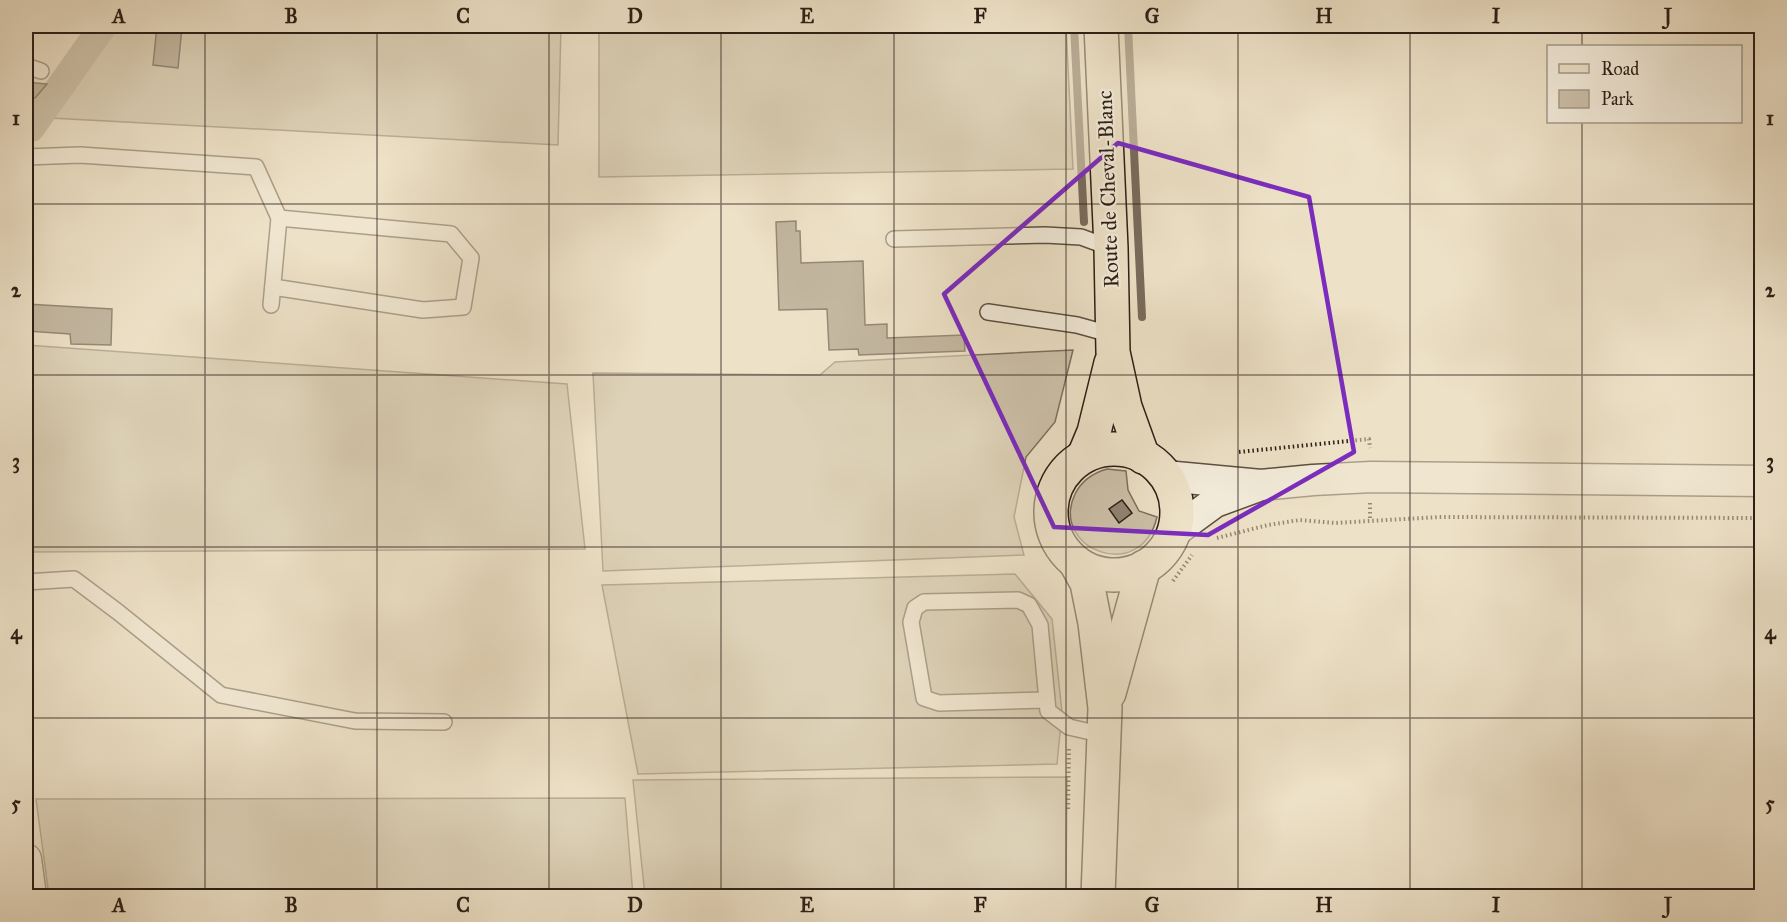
<svg xmlns="http://www.w3.org/2000/svg" width="1787" height="922" font-family="'IM FELL Great Primer',serif">
  <rect width="100%" height="100%" fill="#ede1c7"/>
  <filter id="stains"><feTurbulence type="fractalNoise" baseFrequency=".00333" numOctaves="4"/><feColorMatrix values="0 0 0 0 .2 0 0 0 0 .09 0 0 0 0 .02 0 0 0 .5 -.17"/></filter>
  <radialGradient id="worn" r=".72"><stop offset=".6" stop-color="#630" stop-opacity="0"/><stop offset="1" stop-color="#630" stop-opacity=".3"/></radialGradient>
  <g fill="#ccc0a9" stroke="#7c6f60" stroke-width="1.5">
    <polygon points="114,26 561,26 558,145 51,118"/>
    <polygon points="599,26 1066,26 1073,169 599,177"/>
    <polygon points="26,345 567,384 585,549 26,552"/>
    <polygon points="1073,350 1055,422 1026,457 1014,517 1024,555 603,571 593,373 820,375 835,362"/>
    <path d="M1107 469 1126 471 1128 490 1139 511 1157 517C1141 585 1049 549 1075 494 1082 480 1093 473 1107 469Z"/>
    <polygon points="1015,574 1052,619 1062,712 1057,764 638,774 602,585"/>
    <polygon points="1067,777 1066,896 645,896 633,780"/>
    <polygon points="625,798 633,896 49,896 36,799"/>
  </g>
  <g fill="none" stroke-linecap="round" stroke-linejoin="round">
    <g stroke="#786b5c" stroke-width="8">
      <polyline points="1074,26 1084,222"/>
      <polyline points="1128,26 1142,317"/>
    </g>
    <polyline stroke="#ab9f8b" stroke-width="28" points="26,128 31,128 103,26"/>
  </g>
  <g fill="#908372" stroke="#2b1e16" stroke-width="1.5">
    <polygon points="157,26 182,27 178,68 153,65"/>
    <polygon points="26,82 47,84 35,98 26,97"/>
    <polygon points="796,221 796,231 800,231 801,263 863,261 865,325 887,324 887,338 964,335 965,351 859,355 858,349 829,350 827,309 779,310 776,222"/>
    <polygon points="26,304 112,309 111,345 71,344 70,334 27,331 26,339"/>
    <polygon points="1122,500 1132,513 1119,523 1109,509"/>
  </g>
  <g fill="none" stroke-linecap="round" stroke-linejoin="round">
    <g stroke="#5c4f42" stroke-width="18">
      <g id="service">
        <polyline points="26,66 41,71"/>
        <polyline points="26,157 80,155 256,167 279,218 271,305"/>
        <polyline points="894,239 1045,235 1081,237 1111,248"/>
        <polyline points="273,287 423,310 463,307 471,258 451,234 279,218"/>
        <polyline points="988,312 1077,325 1113,335"/>
        <polyline points="26,582 74,579 118,612 221,695 355,721 444,722"/>
        <polyline points="1047,700 939,703 924,698 911,622 915,608 924,602 1018,600 1029,605 1040,625 1048,711 1069,727 1104,735"/>
      </g>
    </g>
    <g stroke="#5c4f42" stroke-width="33">
      <g id="minor">
        <polyline points="1165,476 1261,485 1313,480 1371,477 1762,481"/>
        <polyline points="1174,532 1215,502 1256,487"/>
        <polyline points="26,859 31,896"/>
      </g>
    </g>
    <g stroke="#2b1e16" stroke-width="36">
      <g id="primary">
        <polyline points="1101,26 1111,248 1113,352 1125,407 1143,457"/>
        <circle cx="1114" cy="512" r="63"/>
        <polyline points="1084,456 1094,432 1111,363"/>
        <polyline points="1076,563 1087,583 1095,623 1105,708 1098,896"/>
        <polyline points="1109,693 1144,567"/>
      </g>
    </g>
    <g stroke="#2b1e16" stroke-width="4" stroke-dasharray="1.5 3" stroke-linecap="butt">
      <polyline points="1239,452 1369,439 1370,448"/>
      <polyline points="1370,503 1370,521"/>
      <polyline points="1217,538 1268,525 1300,520 1335,523 1439,517 1762,518"/>
      <polyline points="1173,581 1192,555"/>
      <polyline points="1068,809 1069,747"/>
    </g>
    <use href="#service" stroke="#f3ecdb" stroke-width="15"/>
    <use href="#minor" stroke="#f3ecdb" stroke-width="30"/>
    <use href="#primary" stroke="#ede1c7" stroke-width="33"/>
  </g>
  <path d="M0 0H1787V922H0ZM1118 143 1309 197 1354 452 1208 535 1054 527 944 294Z" fill="#ede1c7" fill-opacity=".55" fill-rule="evenodd"/>
  <path fill="none" stroke="#7b2cbf" stroke-width="4.5" stroke-linejoin="round" d="M1118 143 1309 197 1354 452 1208 535 1054 527 944 294Z"/>
  <path fill="none" stroke="#2b1e16" stroke-width="1.5" stroke-opacity="0.55" d="M205 26V896M377 26V896M549 26V896M721 26V896M894 26V896M1066 26V896M1238 26V896M1410 26V896M1582 26V46M1582 122V896M26 204H1762M26 375H1762M26 547H1762M26 718H1762"/>
  <g text-anchor="middle" stroke-width="4.5" stroke-linejoin="round" paint-order="stroke">
    <g font-size="21" fill="#2b1e16" stroke="#f3ecdb">
      <text transform="translate(1108 189) rotate(-92)" y="7">Route de Cheval-Blanc</text>
    </g>
  </g>
  <rect width="1787" height="922" fill="none" stroke="#ede1c7" stroke-width="66"/>
  <rect x="1547" y="45" width="195" height="78" fill="#f3ecdb" stroke="#a39a8c" stroke-width="1.5"/>
  <rect x="1559" y="64" width="30" height="9" fill="#ede1c7" stroke="#a39a8c" stroke-width="1.5"/>
  <text x="1601" y="75" font-size="18" fill="#2b1e16">Road</text>
  <rect x="1559" y="90" width="30" height="18" fill="#ccc0a9" stroke="#a39a8c" stroke-width="1.5"/>
  <text x="1601" y="105" font-size="18" fill="#2b1e16">Park</text>
  <rect x="33" y="33" width="1721" height="856" fill="none" stroke="#2b1e16" stroke-width="2"/>
  <g font-size="20" text-anchor="middle" font-weight="bold" fill="#2b1e16">
    <text x="119" y="23">A</text>
    <text x="291" y="23">B</text>
    <text x="463" y="23">C</text>
    <text x="635" y="23">D</text>
    <text x="807" y="23">E</text>
    <text x="980" y="23">F</text>
    <text x="1152" y="23">G</text>
    <text x="1324" y="23">H</text>
    <text x="1496" y="23">I</text>
    <text x="1668" y="23">J</text>
    <text x="16" y="125">1</text>
    <text x="1770" y="125">1</text>
    <text x="16" y="297">2</text>
    <text x="1770" y="297">2</text>
    <text x="16" y="468">3</text>
    <text x="1770" y="468">3</text>
    <text x="16" y="639">4</text>
    <text x="1770" y="639">4</text>
    <text x="16" y="810">5</text>
    <text x="1770" y="810">5</text>
    <text x="119" y="912">A</text>
    <text x="291" y="912">B</text>
    <text x="463" y="912">C</text>
    <text x="635" y="912">D</text>
    <text x="807" y="912">E</text>
    <text x="980" y="912">F</text>
    <text x="1152" y="912">G</text>
    <text x="1324" y="912">H</text>
    <text x="1496" y="912">I</text>
    <text x="1668" y="912">J</text>
  </g>
  <rect width="100%" height="100%" filter="url(#stains)"/>
  <rect width="100%" height="100%" fill="url(#worn)"/>
</svg>
